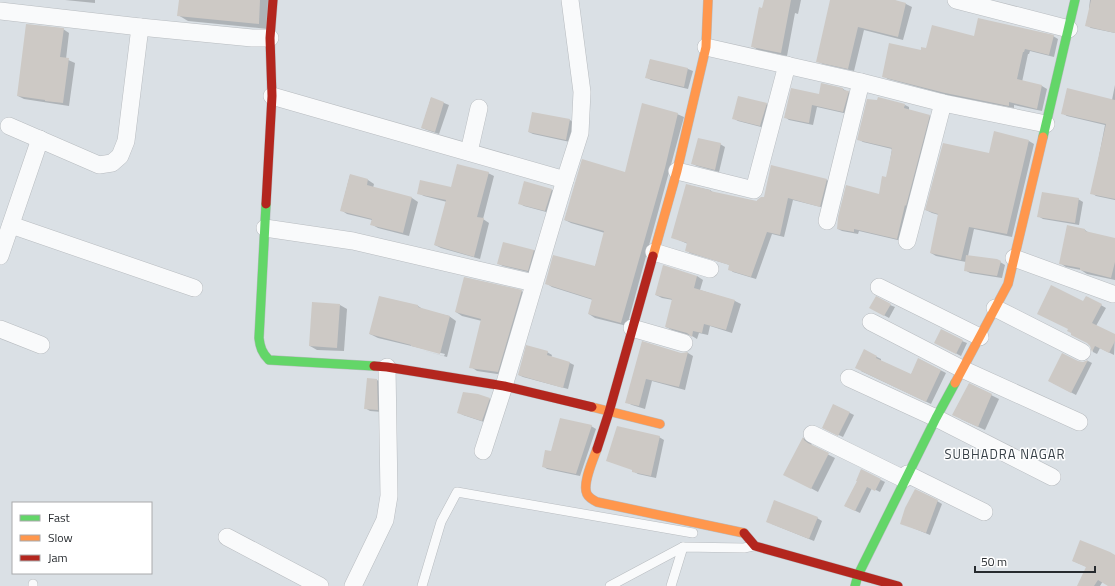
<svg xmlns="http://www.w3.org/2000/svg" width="1115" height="586" font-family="'Titillium Web',sans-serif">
  <rect width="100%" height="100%" fill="#dae0e5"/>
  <g fill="#0003">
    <polygon points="65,0 95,0 95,3"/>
    <polygon points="180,0 271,0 268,29 188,21 178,15"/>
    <polygon points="765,0 801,0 798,14 795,13 787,56 758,50 752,46"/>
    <polygon points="831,0 893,0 906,4 912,7 903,40 864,30 854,71 823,64 817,61"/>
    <polygon points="1090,0 1115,0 1115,33 1091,28 1086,25 1090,9 1089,8"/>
    <polygon points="63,29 69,33 66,59 75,63 69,106 24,99 18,96"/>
    <polygon points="1053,36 1058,39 1054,57 1030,51 1029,54 1028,54 1022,82 1042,86 1047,89 1042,111 1014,105 1014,108 951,96 888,79 883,76 921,51 975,37"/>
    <polygon points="650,60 688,69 693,71 688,89 651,80 646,77"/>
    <polygon points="1115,85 1115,200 1096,196 1092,193 1105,125 1067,116 1062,113 1112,100"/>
    <polygon points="843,89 853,95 848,114 817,107 813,125 789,120 785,117 820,95"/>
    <polygon points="431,98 444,103 449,105 439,134 427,130 422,128"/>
    <polygon points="766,104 771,107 765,128 738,121 733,118"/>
    <polygon points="905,105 909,107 909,110 929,116 934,118 902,241 859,231 858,234 842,231 838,229 880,195 887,178 892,149 863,142 858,139"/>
    <polygon points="677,114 684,117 627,326 595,318 589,314 593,300 552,287 546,283 595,267 605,233 571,223 565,220 625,173"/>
    <polygon points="570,120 574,123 570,142 533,134 529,132"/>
    <polygon points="1029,141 1034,144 1012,237 974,229 968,256 997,260 1005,265 1002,278 970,273 965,270 966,262 936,256 931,253 939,215 932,213 926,210 990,155"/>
    <polygon points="720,144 725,147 719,172 697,166 693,164"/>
    <polygon points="488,173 494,176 483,219 489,223 480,259 441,248 435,245 447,202 424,196 418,193 452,189"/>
    <polygon points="350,175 368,180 374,184 373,188 412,198 418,202 409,236 378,228 371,224 372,220 347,214 341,210"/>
    <polygon points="827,180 831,183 825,208 793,200 784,237 772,234 756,279 733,272 729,269 730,265 690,253 686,250 688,244 672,237 687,185 710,190 714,193 757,202 764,198"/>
    <polygon points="552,190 556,192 550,213 524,206 519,203"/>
    <polygon points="1078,199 1083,202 1079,225 1043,219 1038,216"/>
    <polygon points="1085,230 1089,233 1115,239 1115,280 1087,274 1081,270 1066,267 1060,263"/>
    <polygon points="534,250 538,253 532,273 503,266 499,264"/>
    <polygon points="697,276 703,280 700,290 735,301 741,304 732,333 710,326 708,335 699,333 697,339 692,336 672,330 666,327 673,300 662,298 656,295"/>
    <polygon points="521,291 528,295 504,375 477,371 471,367 482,321 462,316 456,312"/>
    <polygon points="1087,297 1106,308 1096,326 1115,335 1114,355 1100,348 1097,354 1093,352 1084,303"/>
    <polygon points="340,305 347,309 344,351 317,350 310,346"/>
    <polygon points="890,305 895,307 889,318 871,308"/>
    <polygon points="418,306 424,310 449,316 456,321 447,357 418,349 444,356 445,354 378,338 370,334"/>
    <polygon points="962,341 967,343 961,356 940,345"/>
    <polygon points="643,343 681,354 688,353 693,356 685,390 652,381 645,409 632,405 626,402"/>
    <polygon points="865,351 881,359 881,361 911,375 919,359 946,373 931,404 861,371"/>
    <polygon points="547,352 552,355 551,358 570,363 574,365 568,389 523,377 519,375"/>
    <polygon points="1088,361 1092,363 1076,395 1053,383 1078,362 1083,363"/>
    <polygon points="377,380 382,383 382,412 370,411 365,408"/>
    <polygon points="969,384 999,399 985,430 961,419"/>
    <polygon points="489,399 494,401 487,423 463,415 458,412"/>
    <polygon points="834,405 854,415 843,437 828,430"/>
    <polygon points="591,426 596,429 580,476 547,469 543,466 551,452"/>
    <polygon points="659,437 664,440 656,478 638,474 633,471"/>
    <polygon points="803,438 810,442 813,447 835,458 818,492 792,478"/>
    <polygon points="881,480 885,482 880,492 872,488 860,513 845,506 858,481"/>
    <polygon points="937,501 942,504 930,535 901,523"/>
    <polygon points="817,518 822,521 814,541 772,524"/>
    <polygon points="1115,556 1115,586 1110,586 1103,581 1100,586 1078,586 1087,567 1073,561"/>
  </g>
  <g fill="#cdc9c5">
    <polygon points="179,0 260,0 259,24 177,16"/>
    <polygon points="764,0 791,0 781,53 751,47 759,7 762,8"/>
    <polygon points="830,0 895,0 906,3 898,37 858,27 848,69 816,62"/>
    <polygon points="1091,0 1115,0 1115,33 1085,26"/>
    <polygon points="978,18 1054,35 1049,55 1025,49 1024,52 1023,52 1017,79 1042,85 1037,109 1009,102 1009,106 945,93 882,77 889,43 921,50 921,47 926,48 932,25 974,36"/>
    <polygon points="26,24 64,28 60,57 69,58 63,103 45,101 45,100 17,96"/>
    <polygon points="650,59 688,68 684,87 645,78"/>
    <polygon points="821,83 843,88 843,90 849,91 843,112 812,105 809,123 784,118 791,88 819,94"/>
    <polygon points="1067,88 1115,100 1115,199 1090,194 1106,124 1061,114"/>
    <polygon points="738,96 767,103 760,126 732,119"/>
    <polygon points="431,97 444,102 435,132 421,128"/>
    <polygon points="878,97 905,104 904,108 930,115 906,206 905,205 897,239 854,229 854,232 837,229 838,217 846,185 879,194 882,176 886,177 892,150 891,150 892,148 857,140 867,99 877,100"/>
    <polygon points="642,103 678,113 665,168 621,323 588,314 592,299 545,284 553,255 595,266 604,231 564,220 565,217 582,159 625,172"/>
    <polygon points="532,112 570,119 566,140 528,132"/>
    <polygon points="994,131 1029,140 1007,234 969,227 961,260 930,253 938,214 925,210 943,143 989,153"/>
    <polygon points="698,138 721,143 715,170 691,164"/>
    <polygon points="457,164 489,172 477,217 484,218 474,257 434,245 446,200 417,194 420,180 451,187"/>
    <polygon points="771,165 827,179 820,207 788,198 780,235 767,232 751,277 728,270 729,265 685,251 687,243 671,238 686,184 710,190 710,191 757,201 757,200 761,197 764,197"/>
    <polygon points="350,174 368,179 367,185 412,197 403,233 370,225 372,219 340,211"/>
    <polygon points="524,181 552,189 545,211 518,204"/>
    <polygon points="1042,192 1079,198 1075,223 1037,217"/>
    <polygon points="1067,225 1085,229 1085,231 1115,238 1115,262 1111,278 1080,270 1080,268 1059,264"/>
    <polygon points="503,242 534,250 528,271 497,264"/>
    <polygon points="966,255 997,259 1001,261 997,276 964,271"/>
    <polygon points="663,265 697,276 694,288 735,300 726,330 704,324 702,333 693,331 692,337 687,333 665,327 672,299 655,295"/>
    <polygon points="464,277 522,290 498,372 469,368 481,319 455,312"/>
    <polygon points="1051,285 1083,301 1086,296 1102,304 1092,323 1115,334 1115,341 1109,353 1095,346 1092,352 1090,346 1087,343 1071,335 1071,333 1067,331 1068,329 1037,314"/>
    <polygon points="379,296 418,305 418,307 450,316 440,354 411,346 411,345 369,334"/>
    <polygon points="876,296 891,304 884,316 869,308"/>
    <polygon points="312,302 340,304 337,348 309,346"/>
    <polygon points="941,329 963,340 956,354 934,343"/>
    <polygon points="642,341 681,353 688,352 679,387 646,379 639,406 625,403"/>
    <polygon points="526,345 548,351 547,355 570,362 563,388 518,375"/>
    <polygon points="864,349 877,356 876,358 911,374 918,358 941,370 926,402 855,368"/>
    <polygon points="1062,353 1078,361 1083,362 1088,360 1071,393 1048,381"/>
    <polygon points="367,378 377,379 378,410 364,409"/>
    <polygon points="969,383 992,394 978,427 952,415"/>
    <polygon points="463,392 478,394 490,398 482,421 457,413"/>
    <polygon points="833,404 850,412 838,436 822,428"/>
    <polygon points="560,418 592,425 576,474 542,467 545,450 551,451"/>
    <polygon points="617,426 660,436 651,476 632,472 632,470 606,461"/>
    <polygon points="803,437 804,440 808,443 829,453 811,489 783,475"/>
    <polygon points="861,469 881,479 875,491 867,487 855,511 844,506 857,481 856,481"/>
    <polygon points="915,489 938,500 926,533 900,524 905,508"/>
    <polygon points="774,500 818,517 809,539 766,522"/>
    <polygon points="1080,540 1110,552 1115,555 1115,586 1108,586 1098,580 1094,586 1077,586 1086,567 1072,561"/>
  </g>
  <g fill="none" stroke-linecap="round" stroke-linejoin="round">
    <g stroke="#b8bcc0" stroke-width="10">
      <g id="lane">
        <polyline points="33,584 33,586"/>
        <polyline points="422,586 441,522 457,492 693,533"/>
        <polyline points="610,586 683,547 744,548 753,546"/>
        <polyline points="671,586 683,547"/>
      </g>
    </g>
    <g stroke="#b8bcc0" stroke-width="18">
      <g id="street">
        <polyline points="956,0 1069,29"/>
        <polyline points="0,11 140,27 252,38 270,38"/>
        <polyline points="706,47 861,82 943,103 1046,124"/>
        <polyline points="272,96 565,180"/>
        <polyline points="9,126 99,165 112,163 120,156 126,141 140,27"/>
        <polyline points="469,152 479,108"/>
        <polyline points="677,171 754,190 787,65"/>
        <polyline points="827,221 861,82"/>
        <polyline points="11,225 194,288"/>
        <polyline points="265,228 353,241 534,283"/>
        <polyline points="907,241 943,103"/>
        <polyline points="654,252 710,269"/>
        <polyline points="0,256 40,139"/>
        <polyline points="1014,258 1113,294"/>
        <polyline points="879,287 980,337"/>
        <polyline points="995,308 1082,352"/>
        <polyline points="871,322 962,369 1079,422"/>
        <polyline points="632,328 684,343"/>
        <polyline points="0,329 41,345"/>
        <polyline points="849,378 936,418 1052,477"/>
        <polyline points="812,434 904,479"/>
        <polyline points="483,451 504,386 565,180 580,133 582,92 570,0"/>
        <polyline points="907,474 984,512"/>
        <polyline points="227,537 320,586"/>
        <polyline points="353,586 385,520 389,496 387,367"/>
      </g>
    </g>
    <g stroke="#b8bcc0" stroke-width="10">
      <g id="fast">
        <polyline points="1043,137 1075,0"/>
        <path d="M266 204 259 338C260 347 262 353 269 360L374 366"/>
        <polyline points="855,586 858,575 936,418 955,383"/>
      </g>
    </g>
    <g stroke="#b8bcc0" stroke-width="10">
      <g id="slow">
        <polyline points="653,256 677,171 706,47 708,0"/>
        <polyline points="955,383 1008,284 1043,137"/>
        <polyline points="592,407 660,424"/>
        <path d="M597 449C593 460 582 484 587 494 589 498 593 500 597 502L744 533"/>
      </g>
    </g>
    <g stroke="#b8bcc0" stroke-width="10">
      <g id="jam">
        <polyline points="266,204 272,96 270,38 273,0"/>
        <polyline points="374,366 387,367 504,386 592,407"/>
        <polyline points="597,449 609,412 653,256"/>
        <polyline points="744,533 755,546 898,586"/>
      </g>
    </g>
    <use href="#lane" stroke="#f9fafb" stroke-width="9"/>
    <use href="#street" stroke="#f9fafb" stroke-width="17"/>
    <use href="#fast" stroke="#63d668" stroke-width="9"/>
    <use href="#slow" stroke="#ff974d" stroke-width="9"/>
    <use href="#jam" stroke="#b3261e" stroke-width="9"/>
  </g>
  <g text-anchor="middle" stroke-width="3" stroke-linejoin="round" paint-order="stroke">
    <g font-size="13" letter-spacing="1" fill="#374047" stroke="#fff">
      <text x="1005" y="459">SUBHADRA NAGAR</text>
    </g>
  </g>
  <rect x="12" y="502" width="140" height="72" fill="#ffffff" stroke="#a9aaac"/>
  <rect x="20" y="515" width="20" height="6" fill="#63d668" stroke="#a9aaac"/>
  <text x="48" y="522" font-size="12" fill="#272b2f">Fast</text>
  <rect x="20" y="535" width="20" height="6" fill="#ff974d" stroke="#a9aaac"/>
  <text x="48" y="542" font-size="12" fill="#272b2f">Slow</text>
  <rect x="20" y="555" width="20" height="6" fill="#b3261e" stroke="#a9aaac"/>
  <text x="48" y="562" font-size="12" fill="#272b2f">Jam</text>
  <path d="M975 566v6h120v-6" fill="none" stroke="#272b2f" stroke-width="2"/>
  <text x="981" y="566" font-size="12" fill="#272b2f" stroke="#ffffff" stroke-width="3" paint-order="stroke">50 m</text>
</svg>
